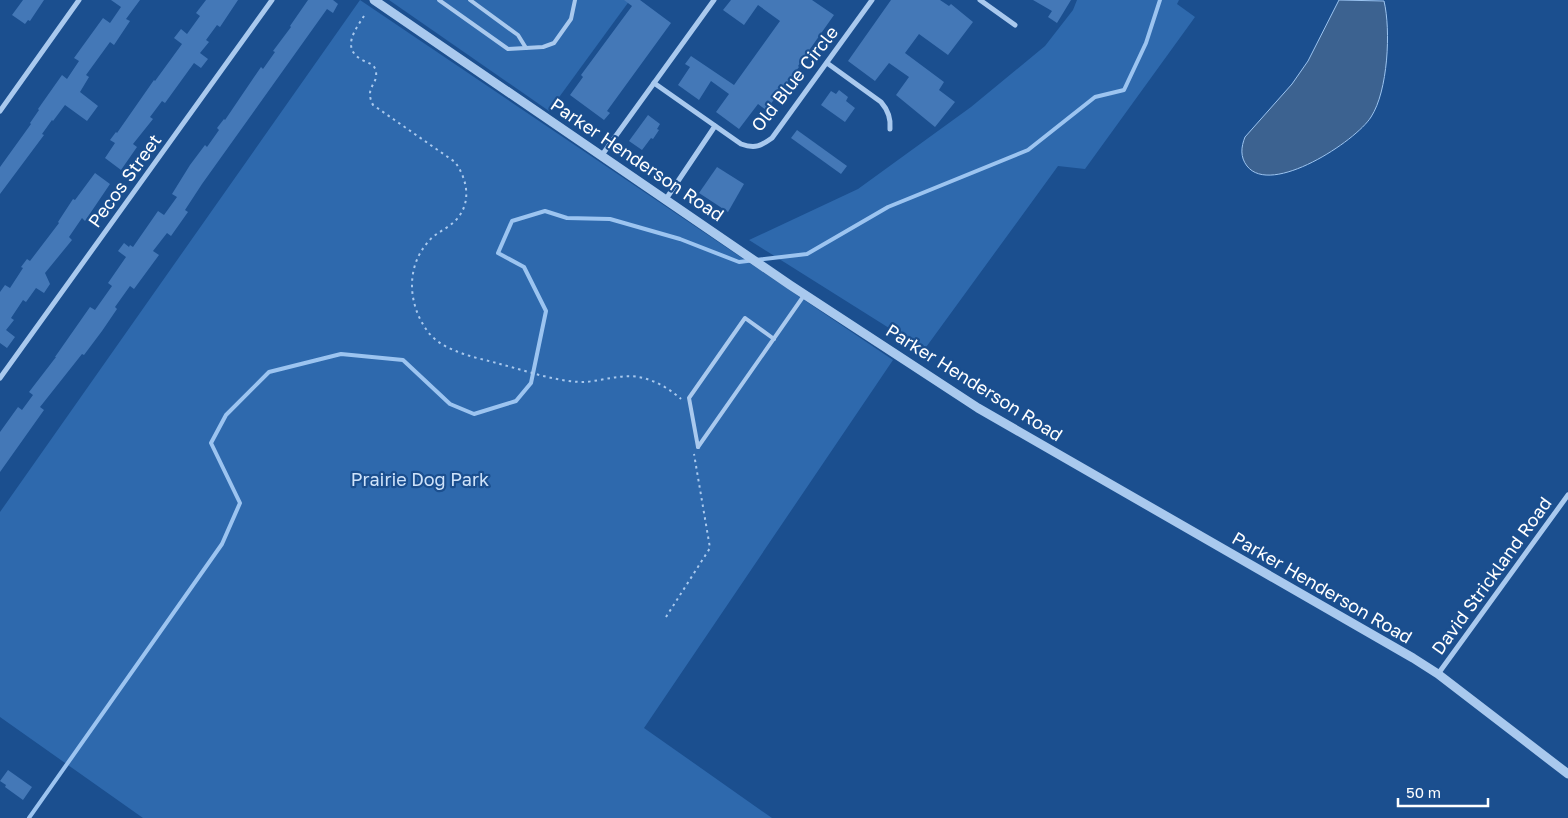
<svg xmlns="http://www.w3.org/2000/svg" width="1568" height="818" font-family="'Golos Text',sans-serif">
  <rect width="100%" height="100%" fill="#1b4f8f"/>
  <g fill="#2e69ad">
    <polygon points="360,0 893,360 644,728 772,818 143,818 0,717 0,512"/>
    <polygon points="389,0 630,0 549,111"/>
    <polygon points="1077,0 1179,0 1177,4 1195,17 1085,169 1058,166 924,350 749,240 858,189 971,107 1045,46 1073,10"/>
  </g>
  <path fill="#3c6290" stroke="#9cc4f0" d="M1339 0 1384 1C1391 30 1388 91 1371 117 1356 141 1271 197 1247 166 1240 157 1241 147 1245 137L1292 84 1308 61Z"/>
  <g fill="none" stroke-linecap="round" stroke-linejoin="round">
    <polyline stroke="#9cc4f0" stroke-width="4" points="29,818 222,544 240,503 211,443 226,415 269,372 341,354 403,360 450,404 474,414 516,401 531,383 546,311 524,267 498,253 512,221 545,211 567,218 610,219 680,239 739,262 807,254 888,207 1028,150 1095,97 1124,90 1146,43 1160,0"/>
  </g>
  <g fill="#4478b7">
    <polygon points="23,0 44,0 30,21 28,20 25,24 12,15"/>
    <polygon points="111,0 140,0 126,19 130,21 114,45 110,42 86,75 89,77 80,92 98,106 87,121 65,105 53,121 52,120 42,134 44,135 0,194 0,167 31,124 30,123 39,110 38,109 62,75 67,79 79,61 74,58 103,18 110,23 121,7"/>
    <polygon points="206,0 238,0 220,27 217,25 206,40 209,42 200,53 208,59 201,68 194,63 165,103 162,101 150,117 153,119 133,144 137,147 121,170 105,158 115,143 110,140 116,132 117,133 154,80 155,81 182,44 174,38 181,29 187,34 200,16 196,13"/>
    <polygon points="308,0 333,0 338,4 333,13 327,9 202,184 185,210 188,212 171,236 167,233 153,251 159,255 134,289 130,286 115,307 117,309 102,331 84,355 82,354 40,407 44,410 0,472 0,432 18,407 22,410 33,395 29,392 56,357 55,357 90,307 95,310 112,286 108,283 126,257 118,251 124,243 129,247 130,245 133,247 158,211 164,215 177,197 172,194 190,165 205,145 207,147 219,130 217,128 224,119 225,120 261,67 263,69 275,52 273,51 291,27 290,26"/>
    <polygon points="624,0 640,0 671,23 607,111 610,113 604,120 570,95 583,77 581,75 632,6"/>
    <polygon points="731,0 812,0 834,15 798,66 799,67 766,110 758,104 739,129 716,112 729,94 711,81 699,100 678,85 690,67 685,64 691,56 734,85 780,21 758,5 744,25 723,10"/>
    <polygon points="891,0 940,0 949,6 951,4 973,22 948,55 919,34 905,53 944,82 939,90 955,102 935,127 896,95 909,77 889,63 875,81 848,61"/>
    <polygon points="1033,0 1071,0 1057,23 1048,17 1052,11"/>
    <polygon points="839,90 848,97 846,101 855,108 845,122 821,105 831,91 836,94"/>
    <polygon points="648,115 660,124 657,129 659,130 653,139 651,138 642,150 629,141"/>
    <polygon points="797,130 847,166 841,174 791,138"/>
    <polygon points="717,167 744,184 728,212 699,193"/>
    <polygon points="95,173 110,184 85,221 82,218 69,237 72,240 45,273 50,284 44,293 36,288 26,302 23,300 11,318 14,320 6,330 15,337 7,348 0,343 0,292 5,285 10,288 23,268 21,267 27,259 30,261 59,223 58,222 73,199 75,200"/>
    <polygon points="8,770 32,787 23,800 5,787 6,785 0,781"/>
  </g>
  <g fill="none" stroke-linecap="round" stroke-linejoin="round">
    <g stroke="#a9c9ee" stroke-width="2" stroke-dasharray="2.5 4" stroke-linecap="butt">
      <path d="M364 16C355 30 341 48 362 60 368 63 375 64 376 72 378 85 364 87 373 105L455 162C468 180 472 204 455 221 447 229 435 233 428 242 406 267 408 303 426 329 433 340 445 347 456 351 470 357 486 360 500 364 527 371 554 381 581 382 594 382 607 378 619 377 642 373 664 384 681 399"/>
      <polyline points="666,617 710,548 694,454"/>
    </g>
    <g stroke="#a9c9ee" stroke-width="4">
      <polyline points="439,0 508,49 543,47 554,43 571,19 575,0"/>
      <polyline points="470,0 518,35 526,48"/>
      <polyline points="698,447 805,294"/>
      <polyline points="698,447 689,398 745,318 774,339"/>
    </g>
    <g stroke="#a9c9ee" stroke-width="5">
      <polyline points="980,0 1015,25"/>
      <path d="M827 63 881 102C888 110 891 119 890 129"/>
      <path d="M654 83 741 144C755 149 761 146 772 138L872 0"/>
      <polyline points="0,111 79,0"/>
      <polyline points="602,155 714,0"/>
      <polyline points="666,199 715,126"/>
      <polyline points="0,378 272,0"/>
      <polyline points="1438,674 1568,495"/>
    </g>
    <polyline stroke="#a9c9ee" stroke-width="9" points="374,0 790,285 978,408 1413,658 1438,674 1568,774"/>
  </g>
  <g text-anchor="middle" stroke-width="4.5" stroke-linejoin="round" paint-order="stroke">
    <g font-size="18" fill="#fff" stroke="#1b4f8f">
      <text transform="translate(795 79) rotate(-52)" y="6">Old Blue Circle</text>
      <text transform="translate(637 160) rotate(34)" y="6">Parker Henderson Road</text>
      <text transform="translate(125 181) rotate(-54)" y="6">Pecos Street</text>
      <text transform="translate(974 383) rotate(32)" y="6">Parker Henderson Road</text>
      <text transform="translate(1492 576) rotate(-54)" y="6">David Strickland Road</text>
      <text transform="translate(1322 588) rotate(30)" y="6">Parker Henderson Road</text>
    </g>
    <g font-size="18" fill="#cfe3fa" stroke="#1b4f8f">
      <text x="420" y="486">Prairie Dog Park</text>
    </g>
  </g>
  <path d="M1398 798v8h90v-8" fill="none" stroke="#ffffff" stroke-width="2.5"/>
  <text x="1406" y="798" font-size="15" fill="#ffffff" stroke="#1b4f8f" stroke-width="4" paint-order="stroke">50 m</text>
</svg>
